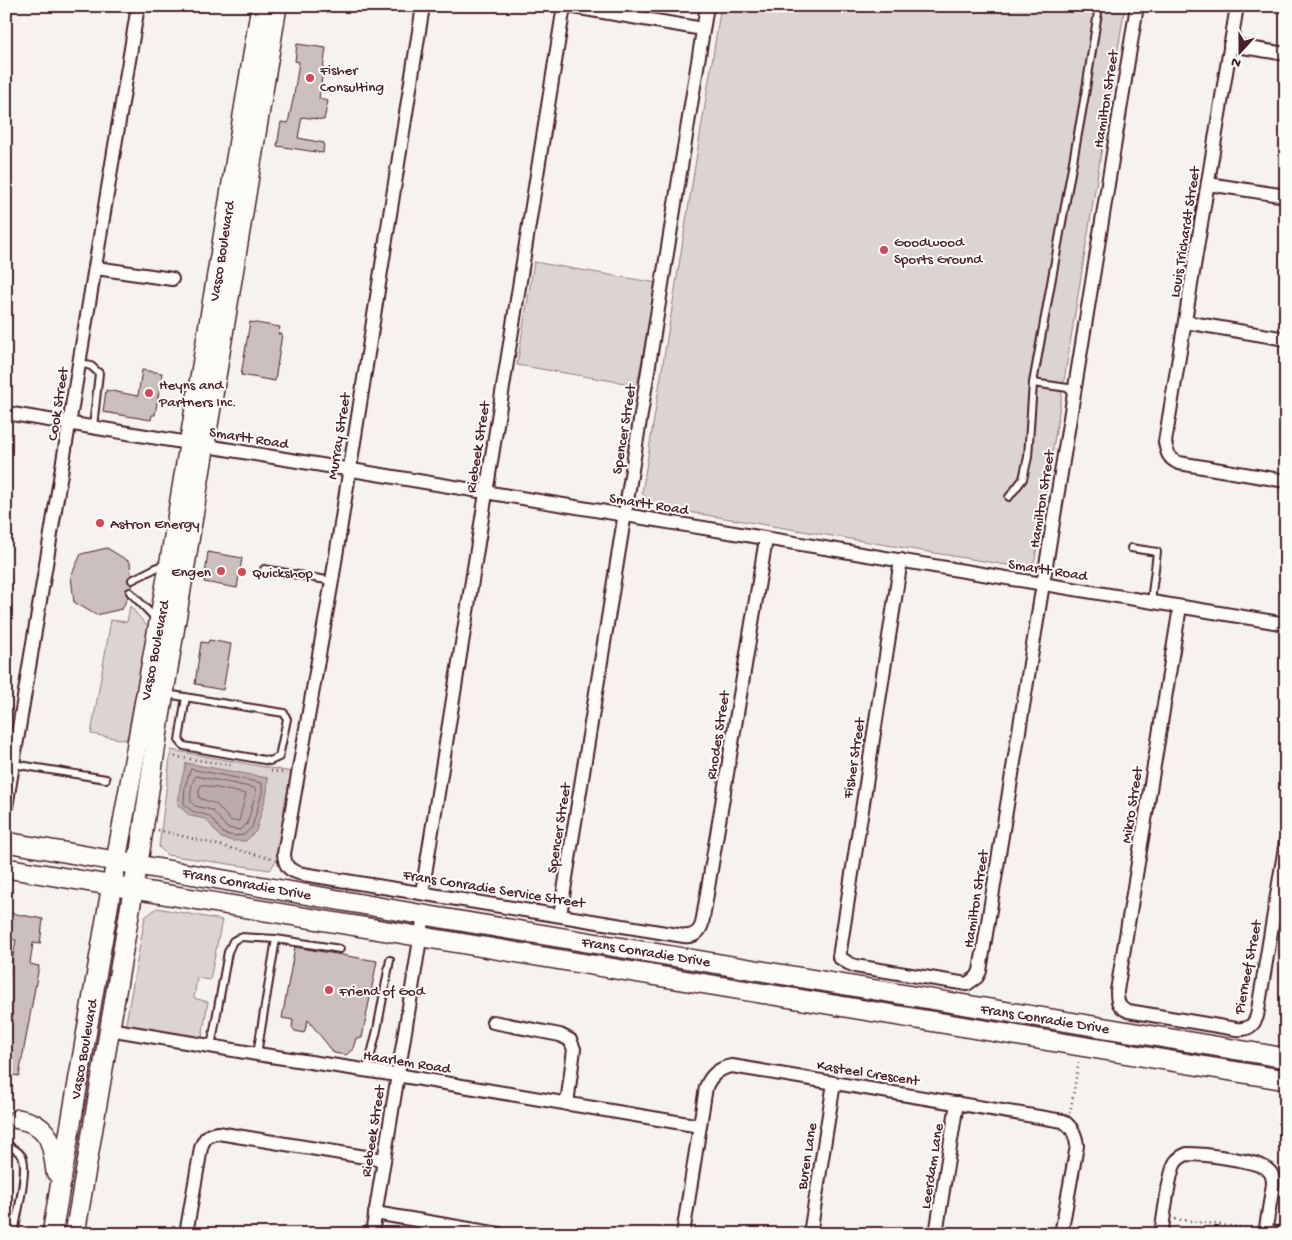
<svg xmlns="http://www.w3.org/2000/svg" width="1292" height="1240" font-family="'Gochi Hand',sans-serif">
  <rect width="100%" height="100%" fill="#f6f3ef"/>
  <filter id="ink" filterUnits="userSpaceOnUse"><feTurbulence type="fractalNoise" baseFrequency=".02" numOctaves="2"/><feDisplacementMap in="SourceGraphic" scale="10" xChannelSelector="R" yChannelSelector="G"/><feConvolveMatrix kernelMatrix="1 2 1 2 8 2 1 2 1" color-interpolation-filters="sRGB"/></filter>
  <g filter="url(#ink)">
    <g fill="#dcd4d2" stroke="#937a7e">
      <polygon points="721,6 1125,6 1035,559 1031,569 652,506 642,493"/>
      <polygon points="534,262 657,283 637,385 517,365"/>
      <polygon points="130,606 148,627 128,734 126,740 91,734 111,620 127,622"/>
      <polygon points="171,750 292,772 279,856 270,870 167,855 159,847"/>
      <polygon points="157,908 222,920 210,980 197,978 194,998 208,1002 201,1043 125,1028 145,917"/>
    </g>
    <polygon fill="#bbabac" stroke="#8e7378" points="186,763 268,778 267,793 256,831 246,841 233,841 221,838 206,819 190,816 178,805 180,786"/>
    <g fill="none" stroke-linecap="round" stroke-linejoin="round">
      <g stroke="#77575f" stroke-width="1">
        <polygon points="191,769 262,783 262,793 252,827 244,835 234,836 224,834 209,816 192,811 184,804 185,787"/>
        <path d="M196 776 255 788 256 792 247 824 240 830 227 828 212 810 195 806 191 802C190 794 191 782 196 776Z"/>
        <polygon points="202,785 246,794 239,821 231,821 216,804 199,798 199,790"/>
      </g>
    </g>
    <g fill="#cbbfbe" stroke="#4a1f2b">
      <polygon points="297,44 326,48 319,99 328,101 324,120 302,117 298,138 324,143 323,153 277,146 281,122 288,123 294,95 299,62 295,61"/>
      <polygon points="250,322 280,327 278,334 282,334 275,381 241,375"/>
      <polygon points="142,370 162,373 155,415 152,415 151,420 103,412 106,390 138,396"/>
      <polygon points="107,548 130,562 131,575 127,580 133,586 125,590 128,597 122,609 96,615 74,602 71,576 81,554"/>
      <polygon points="208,552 242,558 237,588 204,582"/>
      <polygon points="209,640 231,644 223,690 202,686 202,685 195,684 201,642 208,643"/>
      <polygon points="6,912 43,919 40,944 33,943 30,964 39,966 19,1076 6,1074 6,995 16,940 6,938"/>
      <polygon points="295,947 377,961 362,1038 356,1038 353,1049 346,1055 334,1053 308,1020 304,1033 295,1031 292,1027 293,1020 282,1018"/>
    </g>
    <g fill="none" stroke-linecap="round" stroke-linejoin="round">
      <g stroke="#4a1f2b" stroke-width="10">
        <g id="service">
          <polyline points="80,363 91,366 99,373 93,427"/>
          <polyline points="1033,383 1085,95 1099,6"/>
          <polyline points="1009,497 1023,479 1028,457 1033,383 1075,389"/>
          <polyline points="1131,548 1157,552 1151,602"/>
          <polyline points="264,569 332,581"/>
          <polyline points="132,580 166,563"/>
          <polyline points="130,592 156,619"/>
          <polyline points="166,694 284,713 287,719 279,757 270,761 184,746 179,740 180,734 186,697"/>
          <polyline points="13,764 106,779"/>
          <polyline points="276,939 340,949"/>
          <polyline points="211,1047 228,952 233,941 240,937 276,939 257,1054"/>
          <polyline points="367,1071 377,1030 390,960"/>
          <path d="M6 1145C12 1147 18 1151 22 1156 29 1169 16 1218 14 1234"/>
        </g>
      </g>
      <g stroke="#4a1f2b" stroke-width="16">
        <g id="minor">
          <path d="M423 6 332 581 284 854C285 868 290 871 303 874L684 936C693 937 699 933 702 924L766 539"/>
          <polyline points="568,6 703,29"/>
          <path d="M1237 6 1165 442C1167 452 1168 459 1179 463L1286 481"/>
          <polyline points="1230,45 1286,54"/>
          <polyline points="1208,184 1286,196"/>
          <polyline points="96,268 172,279"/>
          <polyline points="1185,322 1286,339"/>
          <polyline points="6,413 1286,624"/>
          <polyline points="901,560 839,957 848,963 855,966 967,984 977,977 980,971 1137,6"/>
          <path d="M1180 607 1117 991C1117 1002 1118 1006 1128 1011L1236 1029C1247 1030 1253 1027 1257 1016L1286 841"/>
          <polyline points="6,807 138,6"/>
          <polyline points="422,893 564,6"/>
          <polyline points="560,915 707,6"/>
          <polyline points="493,1022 560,1035 570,1040 574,1049 567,1104"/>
          <polyline points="109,1029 257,1054 397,1075 700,1126"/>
          <polyline points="375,1213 499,1234"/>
          <polyline points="1265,1231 1283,1234"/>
          <path d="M186 1234 201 1148C204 1138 208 1134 218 1133L384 1160"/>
          <polyline points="372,1234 424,915"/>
          <path d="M683 1234 706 1087C711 1075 719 1068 732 1066L1063 1121C1072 1127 1076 1134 1077 1146L1061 1234"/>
          <polyline points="810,1234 834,1083"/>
          <polyline points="936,1234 957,1103"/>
          <path d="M1161 1234C1164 1218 1168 1176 1175 1163 1178 1158 1182 1156 1187 1154 1202 1154 1258 1160 1268 1170 1273 1174 1273 1179 1273 1184L1265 1234"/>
        </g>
      </g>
      <g stroke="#4a1f2b" stroke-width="22">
        <g id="secondary">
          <polyline points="6,842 424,915 1286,1058"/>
          <polyline points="6,868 1286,1080"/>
          <path d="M18 1119C51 1125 52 1143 56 1172"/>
          <polyline points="52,1234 116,861 170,561 261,6"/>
          <polyline points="75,1234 140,850 160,717 277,6"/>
        </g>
      </g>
      <g stroke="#4a1f2b" stroke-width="2.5" stroke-dasharray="1 4" stroke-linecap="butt">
        <polyline points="170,756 231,765"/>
        <polyline points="271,771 286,773"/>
        <polyline points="158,830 274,859"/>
        <polyline points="1070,1113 1079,1061"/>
        <polyline points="1175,1219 1254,1229"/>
      </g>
      <use href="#service" stroke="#fdfcf7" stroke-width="6"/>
      <use href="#minor" stroke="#fdfcf7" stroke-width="12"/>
      <use href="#secondary" stroke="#fdfcf7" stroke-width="19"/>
    </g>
  </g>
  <g fill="#d1495b" stroke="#fdfcf7" stroke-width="2">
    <circle cx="310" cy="78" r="5"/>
    <circle cx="884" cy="250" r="5"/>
    <circle cx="149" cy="393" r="5"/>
    <circle cx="100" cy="523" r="5"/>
    <circle cx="221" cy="571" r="5"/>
    <circle cx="242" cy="572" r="5"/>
    <circle cx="329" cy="990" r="5"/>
  </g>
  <g text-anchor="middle" stroke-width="4" stroke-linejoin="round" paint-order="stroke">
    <g font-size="15" fill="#4a1f2b" stroke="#fdfcf7" text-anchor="start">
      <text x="320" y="74">Fisher<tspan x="320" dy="17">Consulting</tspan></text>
      <text x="894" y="246">Goodwood<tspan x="894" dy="17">Sports Ground</tspan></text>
      <text x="159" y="389">Heyns and<tspan x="159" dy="17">Partners Inc.</tspan></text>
      <text x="110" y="528">Astron Energy</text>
      <text x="211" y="576" text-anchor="end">Engen</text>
      <text x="252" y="577">Quickshop</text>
      <text x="339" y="995">Friend of God</text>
    </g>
    <g font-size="15" fill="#4a1f2b" stroke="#fdfcf7">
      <text transform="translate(1105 99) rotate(-81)" y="5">Hamilton Street</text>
      <text transform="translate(1184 232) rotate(-81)" y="5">Louis Trichardt Street</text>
      <text transform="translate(221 251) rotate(-81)" y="5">Vasco Boulevard</text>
      <text transform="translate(57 404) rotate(-81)" y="5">Cook Street</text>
      <text transform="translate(623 429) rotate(-81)" y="5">Spencer Street</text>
      <text transform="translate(338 436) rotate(-81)" y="5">Murray Street</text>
      <text transform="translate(249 437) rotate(9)" y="5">Smartt Road</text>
      <text transform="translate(477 447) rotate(-81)" y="5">Riebeek Street</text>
      <text transform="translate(1041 499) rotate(-81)" y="5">Hamilton Street</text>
      <text transform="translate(649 503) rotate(9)" y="5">Smartt Road</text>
      <text transform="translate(1048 569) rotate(9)" y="5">Smartt Road</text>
      <text transform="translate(154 650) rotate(-79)" y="5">Vasco Boulevard</text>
      <text transform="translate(717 735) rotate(-81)" y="5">Rhodes Street</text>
      <text transform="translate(853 758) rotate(-81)" y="5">Fisher Street</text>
      <text transform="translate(1131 805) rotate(-81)" y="5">Mikro Street</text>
      <text transform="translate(558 828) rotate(-81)" y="5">Spencer Street</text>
      <text transform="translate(247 883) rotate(10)" y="5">Frans Conradie Drive</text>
      <text transform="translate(494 888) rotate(9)" y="5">Frans Conradie Service Street</text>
      <text transform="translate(975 899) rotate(-81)" y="5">Hamilton Street</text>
      <text transform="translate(646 951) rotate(9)" y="5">Frans Conradie Drive</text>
      <text transform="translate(1247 967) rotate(-79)" y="5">Pierneef Street</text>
      <text transform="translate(1045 1018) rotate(9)" y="5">Frans Conradie Drive</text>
      <text transform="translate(83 1049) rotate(-80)" y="5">Vasco Boulevard</text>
      <text transform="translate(407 1061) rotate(9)" y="5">Haarlem Road</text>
      <text transform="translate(868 1072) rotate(9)" y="5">Kasteel Crescent</text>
      <text transform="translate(372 1131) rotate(-81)" y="5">Riebeek Street</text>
      <text transform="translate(806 1156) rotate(-81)" y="5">Buren Lane</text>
      <text transform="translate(931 1166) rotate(-81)" y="5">Leerdam Lane</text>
    </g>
  </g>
  <rect width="1292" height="1240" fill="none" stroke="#fdfcf7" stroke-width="25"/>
  <rect x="12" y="12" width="1267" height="1215" fill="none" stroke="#4a1f2b" stroke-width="2" filter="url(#ink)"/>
  <g transform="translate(1240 52) rotate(201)" stroke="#fdfcf7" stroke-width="4" paint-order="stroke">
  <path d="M0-4L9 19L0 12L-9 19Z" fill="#4a1f2b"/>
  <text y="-8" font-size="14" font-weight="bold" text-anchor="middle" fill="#4a1f2b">N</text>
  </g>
</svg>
